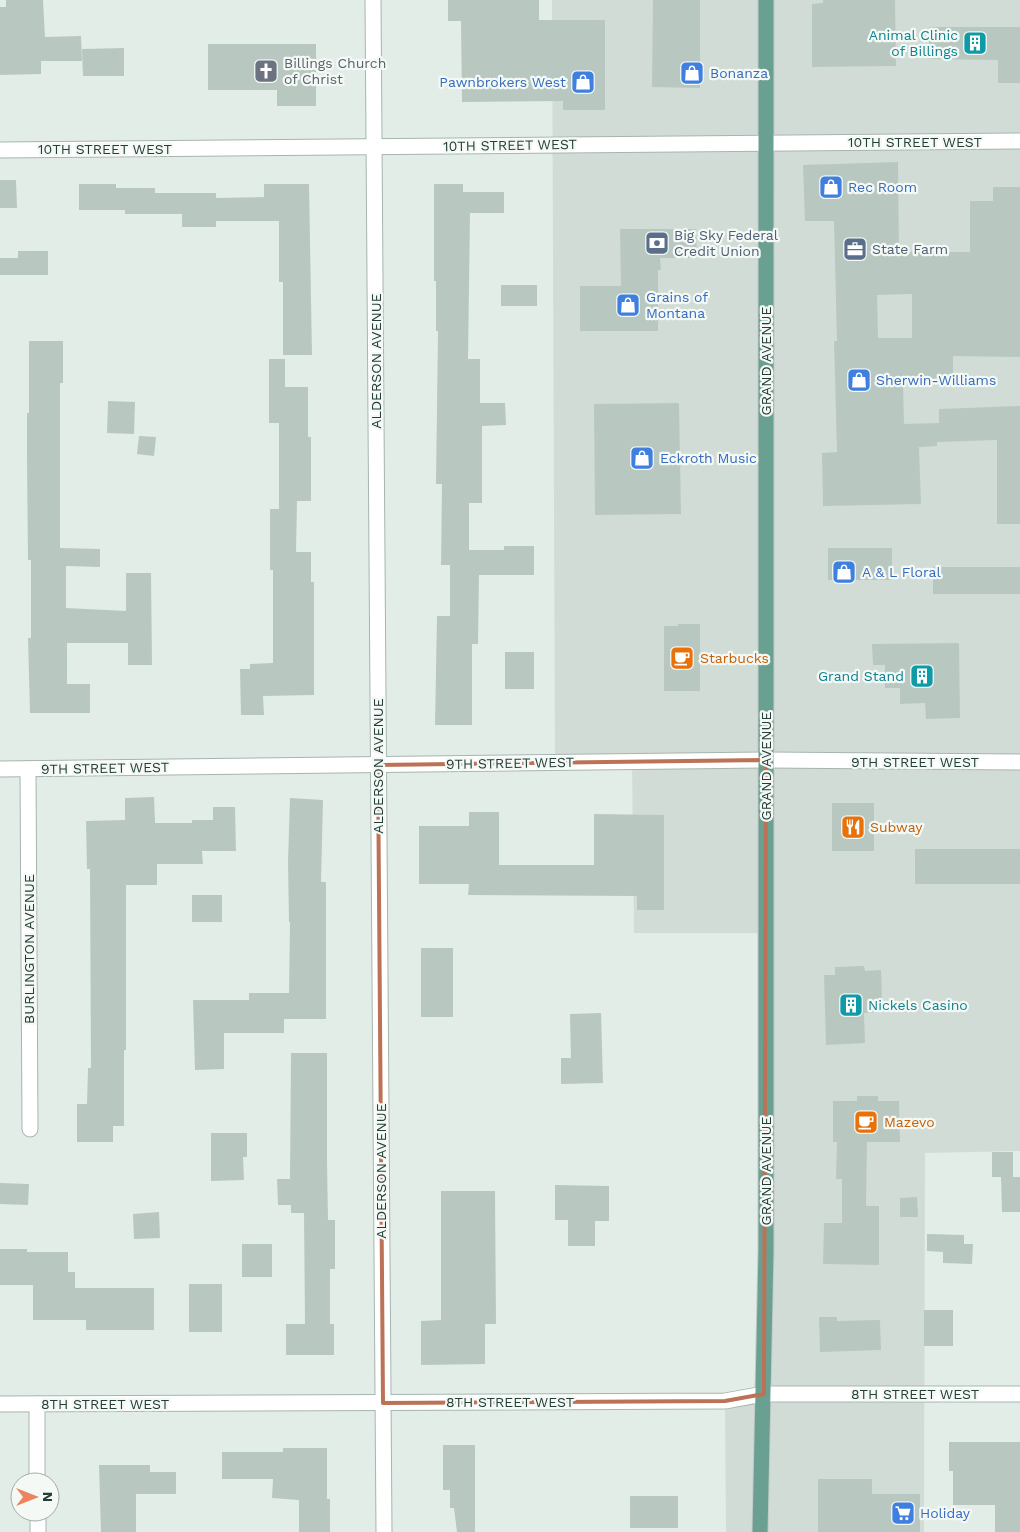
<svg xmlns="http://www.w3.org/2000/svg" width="1020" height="1532" font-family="'Work Sans',sans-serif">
  <rect width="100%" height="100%" fill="#e3ede8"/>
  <polygon fill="#d2dcd7" points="552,0 1020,0 1020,1151 925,1153 924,1532 726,1532 725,1401 764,1394 766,933 634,933 632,762 555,763"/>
  <g fill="#b9c7c1" fill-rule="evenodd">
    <polygon points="6,0 43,0 45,37 81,36 82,61 41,61 41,74 0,75 0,7 6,7"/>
    <polygon points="448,0 539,0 539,20 605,20 605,110 563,110 563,101 462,102 461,21 448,21"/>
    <polygon points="653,0 700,0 700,88 652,87"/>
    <polygon points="823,0 895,0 896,66 812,67 812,4 823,3"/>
    <polygon points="929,27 1020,27 1020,83 998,83 998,60 929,59"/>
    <polygon points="208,44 316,44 316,106 277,106 277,90 208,90"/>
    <polygon points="124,48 124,76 83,76 82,49"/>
    <path d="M898 162 899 252H970V201H993V187H1020V357L953 356V383L903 382 904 424 939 423V409L1020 406V524H997V440L937 442V446L919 447 921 504 823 506 822 453 837 452 834 341H837L834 221H805L803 165ZM912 294V338H878L877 295Z"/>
    <polygon points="0,180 16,180 17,208 0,208"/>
    <polygon points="79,184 116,184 116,188 155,188 155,193 216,193 216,198 264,197 264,184 309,184 312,355 283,355 283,282 279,282 279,221 216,221 216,227 182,227 182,214 125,214 125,210 79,210"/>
    <polygon points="434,184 463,184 463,192 504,192 504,213 470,213 468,359 480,359 480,403 505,403 506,425 482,426 482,503 469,503 469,550 504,550 504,546 534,546 534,575 479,575 478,644 472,644 472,725 435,725 437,616 450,616 450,565 441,565 442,484 436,484 438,331 436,331 436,281 434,281"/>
    <polygon points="620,229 696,229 697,258 660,258 661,270 658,270 658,331 580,331 580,286 621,286"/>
    <polygon points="18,251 48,251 48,275 0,275 0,258 18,258"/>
    <rect x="501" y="285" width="36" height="21"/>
    <polygon points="29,341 63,341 63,383 60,383 60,548 100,549 100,567 66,566 66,608 126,611 126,573 151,573 152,665 128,665 128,643 67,643 67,684 90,684 90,713 30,713 28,638 31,638 31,560 28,560 27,457 27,413 29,413"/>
    <polygon points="269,359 285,359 285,387 308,387 308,437 311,437 311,501 297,501 296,552 311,552 311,582 314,582 314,695 263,696 264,715 241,715 240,669 250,669 250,664 273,663 273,570 270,570 270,509 279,509 279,423 269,423"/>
    <polygon points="108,401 135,402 134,434 107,433"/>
    <polygon points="679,403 681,514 595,515 594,404"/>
    <polygon points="139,436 156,437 154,456 137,454"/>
    <rect x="828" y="548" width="64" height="32"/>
    <rect x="933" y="567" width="87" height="27"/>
    <polygon points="678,624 700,624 700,691 664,691 664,626 678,626"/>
    <polygon points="959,643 960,718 926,719 925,703 900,704 900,688 885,688 885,665 873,665 872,644"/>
    <rect x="505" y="652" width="29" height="37"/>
    <polygon points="154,797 155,823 192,823 192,820 213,820 213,807 235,807 236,851 202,851 203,864 157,864 157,885 126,885 126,1050 124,1050 124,1126 113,1126 113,1142 77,1142 77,1104 87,1104 88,1068 91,1068 90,869 87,869 86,821 125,820 125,798"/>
    <polygon points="290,798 323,800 321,882 326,882 326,1019 284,1019 284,1033 224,1033 224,1069 195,1070 193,1000 249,1000 249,993 289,993 290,922 289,922 288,862"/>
    <rect x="832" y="803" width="42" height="48"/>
    <polygon points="469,812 499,812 499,865 594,865 594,814 664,815 664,910 637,910 637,896 468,895 469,884 419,884 419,826 469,826"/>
    <rect x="915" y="849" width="105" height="35"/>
    <rect x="192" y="895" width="30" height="27"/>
    <rect x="421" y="948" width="32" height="69"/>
    <polygon points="864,966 865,971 881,970 882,999 878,999 878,1012 864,1013 865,1043 826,1045 824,975 835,975 835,967"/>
    <polygon points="601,1013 603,1083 561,1084 561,1058 571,1058 570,1014"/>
    <polygon points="291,1053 327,1053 327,1162 328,1220 335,1220 335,1269 330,1269 330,1324 334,1324 334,1355 286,1355 286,1324 305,1324 304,1213 291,1213 291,1205 278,1205 277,1179 290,1179"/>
    <polygon points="857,1096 878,1096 878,1101 899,1101 900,1142 867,1142 866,1206 879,1206 879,1265 823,1264 824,1223 842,1223 842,1179 836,1179 837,1142 833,1142 833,1101 857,1101"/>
    <polygon points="211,1133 247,1133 247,1157 243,1157 244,1180 211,1181"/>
    <polygon points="992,1152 1013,1152 1013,1177 1020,1177 1020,1212 1002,1212 1001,1177 992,1177"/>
    <polygon points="0,1183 29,1184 28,1205 0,1204"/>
    <polygon points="555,1185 609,1186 609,1221 595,1221 595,1246 568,1246 568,1220 555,1220"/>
    <polygon points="441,1191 495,1191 496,1324 485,1324 485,1364 421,1365 421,1321 441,1320"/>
    <polygon points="917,1197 918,1217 900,1217 900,1198"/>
    <polygon points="159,1212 160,1238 134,1239 133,1214"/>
    <polygon points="927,1234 964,1235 964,1244 973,1244 972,1264 943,1263 943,1252 927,1251"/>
    <rect x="242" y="1244" width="30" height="33"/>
    <polygon points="0,1249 27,1249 27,1252 68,1252 68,1272 75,1272 75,1288 154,1288 154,1330 86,1330 86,1320 33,1320 33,1285 0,1285"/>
    <rect x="189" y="1284" width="33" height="48"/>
    <rect x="924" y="1310" width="29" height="36"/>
    <polygon points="819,1317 837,1317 837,1321 880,1320 881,1350 820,1352"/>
    <polygon points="949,1442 1020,1442 1020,1532 995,1532 995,1505 953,1505 953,1471 949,1471"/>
    <polygon points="443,1445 475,1445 475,1532 457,1532 454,1508 450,1508 450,1490 443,1490"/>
    <polygon points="283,1448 327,1448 327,1499 330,1499 330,1532 299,1532 299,1500 272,1498 273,1479 222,1479 222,1452 283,1452"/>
    <polygon points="99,1465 150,1465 150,1472 176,1472 176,1494 136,1494 136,1532 101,1532"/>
    <polygon points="818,1479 872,1479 872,1494 920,1494 920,1532 818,1532"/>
    <rect x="630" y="1496" width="48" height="32"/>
  </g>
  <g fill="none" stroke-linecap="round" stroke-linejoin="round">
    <g stroke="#a6b5af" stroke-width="17">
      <g id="minor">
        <polyline points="373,0 384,1532"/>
        <polyline points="0,150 1020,141"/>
        <polyline points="0,769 766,760 1020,762"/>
        <polyline points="28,769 30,1129"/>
        <polyline points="0,1404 725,1401 764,1394 1020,1394"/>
        <polyline points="37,1404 37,1482"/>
        <polyline points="38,1512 38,1532"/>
      </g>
    </g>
    <g stroke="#c2c9c7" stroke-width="17">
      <polyline id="major" points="760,1532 766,1250 766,0"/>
    </g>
    <use href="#minor" stroke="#fff" stroke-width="15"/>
    <use href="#major" stroke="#6aa092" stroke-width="15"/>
  </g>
  <path fill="none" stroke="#bb7256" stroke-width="4" stroke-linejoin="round" d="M766 760 764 1394 725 1401 383 1403 378 765Z"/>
  <defs>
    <g id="building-square" transform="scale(1.25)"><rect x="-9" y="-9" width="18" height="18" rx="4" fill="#0f9aa8" stroke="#f4f9f6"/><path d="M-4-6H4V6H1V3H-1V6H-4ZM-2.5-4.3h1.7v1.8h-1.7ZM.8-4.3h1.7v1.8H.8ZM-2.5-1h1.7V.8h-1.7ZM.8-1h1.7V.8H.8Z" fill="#fff"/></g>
    <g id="church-square" transform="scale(1.25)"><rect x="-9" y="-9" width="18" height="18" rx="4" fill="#6b7280" stroke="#f4f9f6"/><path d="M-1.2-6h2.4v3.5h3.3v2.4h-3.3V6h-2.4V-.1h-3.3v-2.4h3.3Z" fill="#fff"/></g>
    <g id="shop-square" transform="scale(1.25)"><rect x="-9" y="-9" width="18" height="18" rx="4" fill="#3f7fe0" stroke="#f4f9f6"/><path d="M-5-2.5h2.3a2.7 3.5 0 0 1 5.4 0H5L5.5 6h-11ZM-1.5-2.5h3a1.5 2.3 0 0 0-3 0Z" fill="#fff"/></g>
    <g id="bank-square" transform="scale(1.25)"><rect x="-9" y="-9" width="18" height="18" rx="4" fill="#5c6f8a" stroke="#f4f9f6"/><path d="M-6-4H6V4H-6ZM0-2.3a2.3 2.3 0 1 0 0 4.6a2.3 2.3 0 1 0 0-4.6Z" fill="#fff"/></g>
    <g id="office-square" transform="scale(1.25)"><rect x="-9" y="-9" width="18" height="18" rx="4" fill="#5c6f8a" stroke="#f4f9f6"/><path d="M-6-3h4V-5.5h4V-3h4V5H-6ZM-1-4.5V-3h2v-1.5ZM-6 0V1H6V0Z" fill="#fff"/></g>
    <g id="cafe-square" transform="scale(1.25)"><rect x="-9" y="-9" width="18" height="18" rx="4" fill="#e8710a" stroke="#f4f9f6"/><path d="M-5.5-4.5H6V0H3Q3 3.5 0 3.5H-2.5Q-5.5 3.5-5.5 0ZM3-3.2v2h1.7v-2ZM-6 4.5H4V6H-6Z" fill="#fff"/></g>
    <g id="restaurant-square" transform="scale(1.25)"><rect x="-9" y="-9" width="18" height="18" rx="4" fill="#e8710a" stroke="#f4f9f6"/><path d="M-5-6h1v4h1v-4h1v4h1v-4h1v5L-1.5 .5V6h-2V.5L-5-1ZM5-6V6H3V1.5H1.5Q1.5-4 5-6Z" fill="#fff"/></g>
    <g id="supermarket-square" transform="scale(1.25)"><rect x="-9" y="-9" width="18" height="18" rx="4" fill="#3f7fe0" stroke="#f4f9f6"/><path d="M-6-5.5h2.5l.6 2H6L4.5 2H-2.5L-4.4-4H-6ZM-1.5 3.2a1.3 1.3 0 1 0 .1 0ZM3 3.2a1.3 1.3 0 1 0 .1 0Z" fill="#fff"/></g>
  </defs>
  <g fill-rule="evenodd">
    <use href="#building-square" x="975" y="43"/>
    <use href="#church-square" x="266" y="71"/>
    <use href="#shop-square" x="692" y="73"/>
    <use href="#shop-square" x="583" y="82"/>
    <use href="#shop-square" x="831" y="187"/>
    <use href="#bank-square" x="657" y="243"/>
    <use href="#office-square" x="855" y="249"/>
    <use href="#shop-square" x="628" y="305"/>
    <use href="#shop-square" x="859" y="380"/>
    <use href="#shop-square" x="642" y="458"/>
    <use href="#shop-square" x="844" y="572"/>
    <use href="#cafe-square" x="682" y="658"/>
    <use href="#building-square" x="922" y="676"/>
    <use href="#restaurant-square" x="853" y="827"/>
    <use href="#building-square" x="851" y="1005"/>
    <use href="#cafe-square" x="866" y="1122"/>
    <use href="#supermarket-square" x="903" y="1513"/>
  </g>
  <g text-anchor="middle" stroke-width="4.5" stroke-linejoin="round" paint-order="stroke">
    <g font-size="14" fill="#0d838f" stroke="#f4f9f6" text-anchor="end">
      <text x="958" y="40">Animal Clinic<tspan x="958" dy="16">of Billings</tspan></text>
      <text x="904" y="681">Grand Stand</text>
      <text x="868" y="1010" text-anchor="start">Nickels Casino</text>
    </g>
    <g font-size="14" fill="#5b616d" stroke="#f4f9f6" text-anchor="start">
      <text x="284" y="68">Billings Church<tspan x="284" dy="16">of Christ</tspan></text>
    </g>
    <g font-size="14" fill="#366cbe" stroke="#f4f9f6" text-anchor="start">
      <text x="710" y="78">Bonanza</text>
      <text x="566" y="87" text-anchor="end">Pawnbrokers West</text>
      <text x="848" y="192">Rec Room</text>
      <text x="646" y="302">Grains of<tspan x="646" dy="16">Montana</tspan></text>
      <text x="876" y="385">Sherwin-Williams</text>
      <text x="660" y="463">Eckroth Music</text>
      <text x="862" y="577">A &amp; L Floral</text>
      <text x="920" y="1518">Holiday</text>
    </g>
    <g font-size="14" fill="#243d36" stroke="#f4f9f6">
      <text x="915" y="147">10TH STREET WEST</text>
      <text transform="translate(510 145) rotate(-1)" y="5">10TH STREET WEST</text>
      <text x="105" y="154">10TH STREET WEST</text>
      <text transform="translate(376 361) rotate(-90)" y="5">ALDERSON AVENUE</text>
      <text transform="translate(766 361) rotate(-90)" y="5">GRAND AVENUE</text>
      <text x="915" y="767">9TH STREET WEST</text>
      <text transform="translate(510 763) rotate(-1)" y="5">9TH STREET WEST</text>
      <text transform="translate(378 766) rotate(-90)" y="5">ALDERSON AVENUE</text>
      <text transform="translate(766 766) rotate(-90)" y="5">GRAND AVENUE</text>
      <text transform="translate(105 768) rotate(-1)" y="5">9TH STREET WEST</text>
      <text transform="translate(29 949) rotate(-90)" y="5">BURLINGTON AVENUE</text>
      <text transform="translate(381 1171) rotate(-90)" y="5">ALDERSON AVENUE</text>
      <text transform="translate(766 1171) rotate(-90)" y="5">GRAND AVENUE</text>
      <text x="915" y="1399">8TH STREET WEST</text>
      <text x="510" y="1407">8TH STREET WEST</text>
      <text x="105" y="1409">8TH STREET WEST</text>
    </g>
    <g font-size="14" fill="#4e5e75" stroke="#f4f9f6" text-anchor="start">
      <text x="674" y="240">Big Sky Federal<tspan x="674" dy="16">Credit Union</tspan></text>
      <text x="872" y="254">State Farm</text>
    </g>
    <g font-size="14" fill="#c56008" stroke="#f4f9f6" text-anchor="start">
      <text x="700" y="663">Starbucks</text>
      <text x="870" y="832">Subway</text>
      <text x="884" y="1127">Mazevo</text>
    </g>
  </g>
  <g transform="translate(35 1497) rotate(90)"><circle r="24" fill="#f4f9f6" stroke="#a1aea9"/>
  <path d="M0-4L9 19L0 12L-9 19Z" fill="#ed8361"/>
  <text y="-8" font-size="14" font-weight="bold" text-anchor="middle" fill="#243d36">N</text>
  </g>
</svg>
